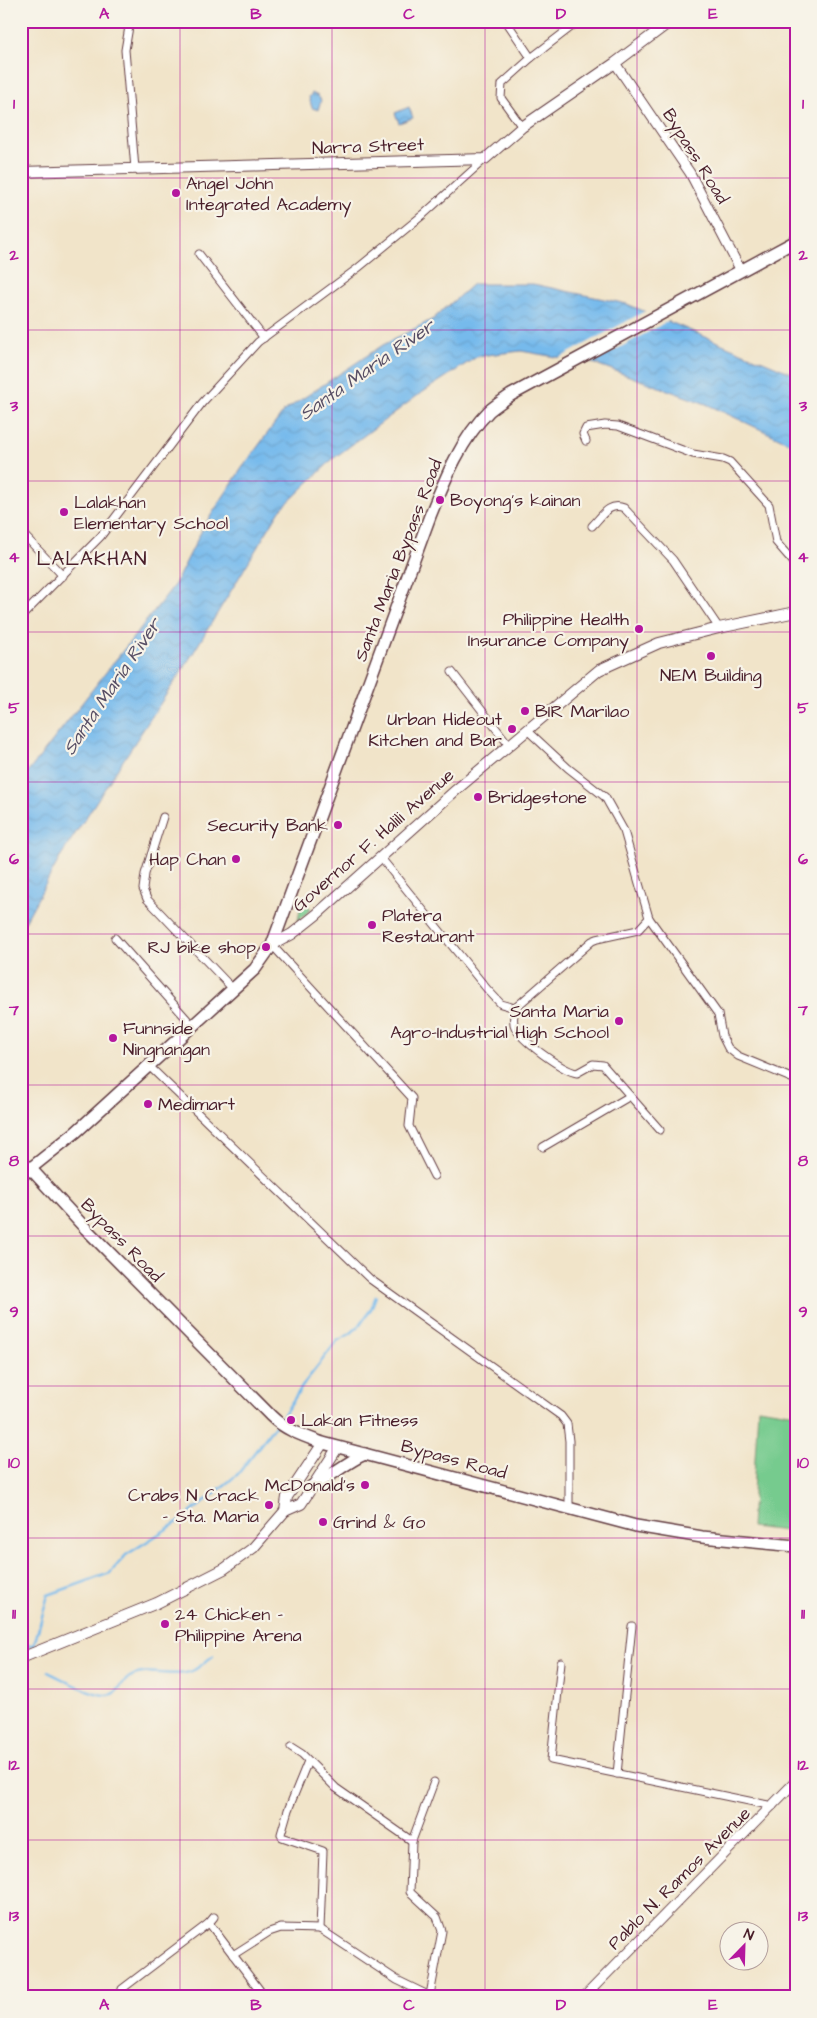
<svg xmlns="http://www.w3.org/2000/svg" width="817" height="2018" font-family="'Architects Daughter',sans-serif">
  <defs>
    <pattern id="water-waves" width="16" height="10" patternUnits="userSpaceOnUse" patternTransform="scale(1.25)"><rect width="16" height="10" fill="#76baec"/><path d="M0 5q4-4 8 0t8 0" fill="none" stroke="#689fcb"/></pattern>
  </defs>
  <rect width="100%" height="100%" fill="#f7f3e8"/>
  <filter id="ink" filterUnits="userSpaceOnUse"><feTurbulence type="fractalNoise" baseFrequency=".02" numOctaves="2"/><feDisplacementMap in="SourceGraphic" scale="10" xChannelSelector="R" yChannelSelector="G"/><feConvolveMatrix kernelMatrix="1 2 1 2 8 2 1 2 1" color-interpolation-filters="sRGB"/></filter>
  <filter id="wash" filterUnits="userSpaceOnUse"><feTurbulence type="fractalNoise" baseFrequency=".0096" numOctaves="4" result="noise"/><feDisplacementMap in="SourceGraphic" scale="20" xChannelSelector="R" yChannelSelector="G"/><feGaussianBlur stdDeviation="1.12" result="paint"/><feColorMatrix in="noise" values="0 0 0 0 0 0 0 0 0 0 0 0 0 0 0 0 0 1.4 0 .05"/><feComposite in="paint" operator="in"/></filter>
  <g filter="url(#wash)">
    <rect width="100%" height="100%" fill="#f1e4c9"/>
    <g fill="#76cb8e" stroke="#60755c">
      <polygon points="302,898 311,909 298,921"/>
      <polygon points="758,1408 796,1414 796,1532 751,1527"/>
    </g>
    <g fill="url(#water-waves)" stroke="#606c8c">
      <polygon points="312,93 318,96 321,100 318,110 312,108 309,97"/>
      <polygon points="409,107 413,118 399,123 395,113"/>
      <polygon points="473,284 533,284 627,304 796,375 796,446 706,404 596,364 521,351 478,356 417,396 334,458 280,510 192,655 62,854 21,929 21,781 175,584 204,526 242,468 284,411 383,345 433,319"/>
    </g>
    <polygon fill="#f1e4c9" points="647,310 670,320 588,365 556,360"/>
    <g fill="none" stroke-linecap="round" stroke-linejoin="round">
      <g stroke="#76baec" stroke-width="2.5">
        <polyline points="280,1420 306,1381 337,1341 350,1334 360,1325 371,1309 376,1296"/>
        <polyline points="21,1645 34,1645 48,1595 110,1573 126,1555 184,1518 238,1474 276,1424"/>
        <path d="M48 1672C62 1679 92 1695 106 1695 119 1695 120 1683 130 1677 149 1666 175 1680 194 1670 201 1666 207 1660 213 1656"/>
      </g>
    </g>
  </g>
  <g filter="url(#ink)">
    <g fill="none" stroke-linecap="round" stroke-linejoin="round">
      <g stroke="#633d43" stroke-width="9">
        <g id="minor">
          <polyline points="130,21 125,50 135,169"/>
          <polyline points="506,21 531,58"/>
          <polyline points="522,127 501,98 502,84 531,58 579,21"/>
          <polyline points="199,254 264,338"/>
          <polyline points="586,441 583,434 586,428 605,425 618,426 693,454 723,459 730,462 769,505 776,542 796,565"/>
          <path d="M592 526C602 516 609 502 624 508L673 560 719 628"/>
          <polyline points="21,532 63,576"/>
          <polyline points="21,617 101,536 202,403 258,342 358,268 424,214 485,159"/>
          <polyline points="452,672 509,745"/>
          <path d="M527 730 568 768 605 797 624 831 649 918 638 930 597 939 592 941 515 1008C514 1014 512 1021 515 1027 520 1040 563 1071 577 1073L593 1064 603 1065 660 1130"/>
          <polyline points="163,817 145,874 143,889 147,899 233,989"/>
          <polyline points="381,858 487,989 501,1004 515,1008"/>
          <polyline points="649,918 718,1014 722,1036 728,1048 738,1056 796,1080"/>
          <polyline points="115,938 193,1026"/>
          <polyline points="272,945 412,1098 409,1126 434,1176"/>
          <polyline points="149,1066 370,1279 561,1416 567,1424 569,1441 569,1509"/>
          <polyline points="543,1147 630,1096"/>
          <polyline points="561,1662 551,1760 773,1806"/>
          <polyline points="291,1747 302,1754 336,1788 412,1841"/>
          <polyline points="308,1761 288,1810 281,1834 282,1837 323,1851 320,1929"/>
          <polyline points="617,1774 632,1626"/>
          <polyline points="209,1923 265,1997"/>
          <polyline points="320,1929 397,1980 432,1997"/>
          <polyline points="233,1955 269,1932 281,1928 320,1929"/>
          <polyline points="430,1995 442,1931 437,1917 410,1892 412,1841 434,1782"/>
          <polyline points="120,1997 122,1989 209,1923 214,1917"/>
        </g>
      </g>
      <g stroke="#633d43" stroke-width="11">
        <g id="tertiary">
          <polyline points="615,63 690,173 741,271"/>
          <polyline points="584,1997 796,1781"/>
        </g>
      </g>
      <g stroke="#633d43" stroke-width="12">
        <g id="secondary">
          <polyline points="21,172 485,159 522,127 615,63 671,21"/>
          <polyline points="272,945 292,934 316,915 456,790 599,670 659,643 719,628 796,612"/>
          <polyline points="285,1511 287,1497 323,1443"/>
          <polyline points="21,1658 157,1603 224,1569 253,1548 285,1511 301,1504 338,1447"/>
        </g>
      </g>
      <g stroke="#633d43" stroke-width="14">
        <g id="primary">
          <path d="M31 1169 86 1229 271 1416C285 1430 304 1436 323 1443L636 1526 702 1537 796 1546"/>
          <path d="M21 1176 76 1132 233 989 255 969 272 945 430 516C445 479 461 439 489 411 496 405 504 400 511 395L796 241"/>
          <path d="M312 1486C331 1477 346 1462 365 1454"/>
        </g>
      </g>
      <use href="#minor" stroke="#fff" stroke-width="7"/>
      <use href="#tertiary" stroke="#fff" stroke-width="9"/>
      <use href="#secondary" stroke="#fff" stroke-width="10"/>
      <use href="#primary" stroke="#fff" stroke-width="11"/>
    </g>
  </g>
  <path fill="none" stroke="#b5179e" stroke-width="1" stroke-opacity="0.55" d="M180 21V1997M332 21V1997M485 21V1997M637 21V1997M21 178H796M21 330H796M21 481H796M21 632H796M21 782H796M21 934H796M21 1085H796M21 1236H796M21 1386H796M21 1538H796M21 1689H796M21 1840H796"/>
  <g fill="#b5179e" stroke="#f7f3e8" stroke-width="2">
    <circle cx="176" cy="193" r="5"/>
    <circle cx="440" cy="500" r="5"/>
    <circle cx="64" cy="512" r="5"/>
    <circle cx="639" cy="629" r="5"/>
    <circle cx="711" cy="656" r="5"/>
    <circle cx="525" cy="711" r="5"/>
    <circle cx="512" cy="729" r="5"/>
    <circle cx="478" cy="797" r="5"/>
    <circle cx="338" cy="825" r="5"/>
    <circle cx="236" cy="859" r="5"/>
    <circle cx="372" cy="925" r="5"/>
    <circle cx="266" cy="947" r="5"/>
    <circle cx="619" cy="1021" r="5"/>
    <circle cx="113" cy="1038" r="5"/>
    <circle cx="148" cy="1104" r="5"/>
    <circle cx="291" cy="1420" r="5"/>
    <circle cx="365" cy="1485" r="5"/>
    <circle cx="269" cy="1505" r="5"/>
    <circle cx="323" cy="1522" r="5"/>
    <circle cx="165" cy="1624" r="5"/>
  </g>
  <g text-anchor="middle" stroke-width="4.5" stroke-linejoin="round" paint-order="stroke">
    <g font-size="18" fill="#4a1f2b" stroke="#f7f3e8">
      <text transform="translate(368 146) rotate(-2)" y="6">Narra Street</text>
      <text transform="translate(696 156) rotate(58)" y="6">Bypass Road</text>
      <text transform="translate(398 560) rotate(-69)" y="6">Santa Maria Bypass Road</text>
      <text transform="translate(373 840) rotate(-41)" y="6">Governor F. Halili Avenue</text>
      <text transform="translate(122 1240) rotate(46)" y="6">Bypass Road</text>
      <text transform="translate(454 1459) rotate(15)" y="6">Bypass Road</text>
      <text transform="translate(679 1878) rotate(-45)" y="6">Pablo N. Ramos Avenue</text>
    </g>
    <g font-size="18" fill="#4a1f2b" stroke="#f7f3e8" text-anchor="start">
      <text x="186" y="189">Angel John<tspan x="186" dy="21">Integrated Academy</tspan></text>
      <text x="450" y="506">Boyong's kainan</text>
      <text x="74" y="508">Lalakhan<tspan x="74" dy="21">Elementary School</tspan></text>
      <text x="629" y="625" text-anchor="end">Philippine Health<tspan x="629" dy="21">Insurance Company</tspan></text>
      <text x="711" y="681" text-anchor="middle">NEM Building</text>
      <text x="535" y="717">BIR Marilao</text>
      <text x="502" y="725" text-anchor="end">Urban Hideout<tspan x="502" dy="21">Kitchen and Bar</tspan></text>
      <text x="488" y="803">Bridgestone</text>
      <text x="328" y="831" text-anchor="end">Security Bank</text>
      <text x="226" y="865" text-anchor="end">Hap Chan</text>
      <text x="382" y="921">Platera<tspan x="382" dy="21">Restaurant</tspan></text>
      <text x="256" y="953" text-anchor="end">RJ bike shop</text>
      <text x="609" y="1017" text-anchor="end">Santa Maria<tspan x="609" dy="21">Agro-Industrial High School</tspan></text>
      <text x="123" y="1034">Funnside<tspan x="123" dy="21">Ningnangan</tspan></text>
      <text x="158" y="1110">Medimart</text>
      <text x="301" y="1426">Lakan Fitness</text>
      <text x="355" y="1491" text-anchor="end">McDonald's</text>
      <text x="259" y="1501" text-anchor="end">Crabs N Crack<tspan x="259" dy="21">- Sta. Maria</tspan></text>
      <text x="333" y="1528">Grind &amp; Go</text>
      <text x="175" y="1620">24 Chicken -<tspan x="175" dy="21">Philippine Arena</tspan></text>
    </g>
    <g font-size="19" font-style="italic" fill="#574e65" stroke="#f7f3e8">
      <text transform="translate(366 369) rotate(-35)" y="7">Santa Maria River</text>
      <text transform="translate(111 686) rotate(-56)" y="7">Santa Maria River</text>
    </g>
    <g font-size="20" letter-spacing="1" fill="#4a1f2b" stroke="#f7f3e8">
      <text x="92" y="565">LALAKHAN</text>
    </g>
  </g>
  <rect width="817" height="2018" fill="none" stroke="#f7f3e8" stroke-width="55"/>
  <g transform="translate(744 1946) rotate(23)"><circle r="24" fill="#f7f3e8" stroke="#b29e9c"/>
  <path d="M0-4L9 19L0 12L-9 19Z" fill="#b5179e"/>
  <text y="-8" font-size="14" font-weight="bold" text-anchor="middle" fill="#4a1f2b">N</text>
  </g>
  <rect x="28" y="28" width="762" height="1962" fill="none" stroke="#b5179e" stroke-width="2"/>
  <g font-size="16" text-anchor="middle" font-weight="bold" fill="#b5179e">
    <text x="104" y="19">A</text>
    <text x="256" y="19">B</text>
    <text x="409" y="19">C</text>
    <text x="561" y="19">D</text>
    <text x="713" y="19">E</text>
    <text x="14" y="109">1</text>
    <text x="803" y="109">1</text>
    <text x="14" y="260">2</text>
    <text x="803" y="260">2</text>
    <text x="14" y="411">3</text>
    <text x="803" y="411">3</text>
    <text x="14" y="562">4</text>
    <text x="803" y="562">4</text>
    <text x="14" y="713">5</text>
    <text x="803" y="713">5</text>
    <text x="14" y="864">6</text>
    <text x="803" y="864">6</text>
    <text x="14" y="1015">7</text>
    <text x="803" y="1015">7</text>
    <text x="14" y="1166">8</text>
    <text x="803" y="1166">8</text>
    <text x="14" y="1317">9</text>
    <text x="803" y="1317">9</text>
    <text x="14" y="1468">10</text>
    <text x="803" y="1468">10</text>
    <text x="14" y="1619">11</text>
    <text x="803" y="1619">11</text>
    <text x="14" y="1770">12</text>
    <text x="803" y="1770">12</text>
    <text x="14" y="1921">13</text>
    <text x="803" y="1921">13</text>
    <text x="104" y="2010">A</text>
    <text x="256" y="2010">B</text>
    <text x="409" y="2010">C</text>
    <text x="561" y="2010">D</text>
    <text x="713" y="2010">E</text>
  </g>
</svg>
